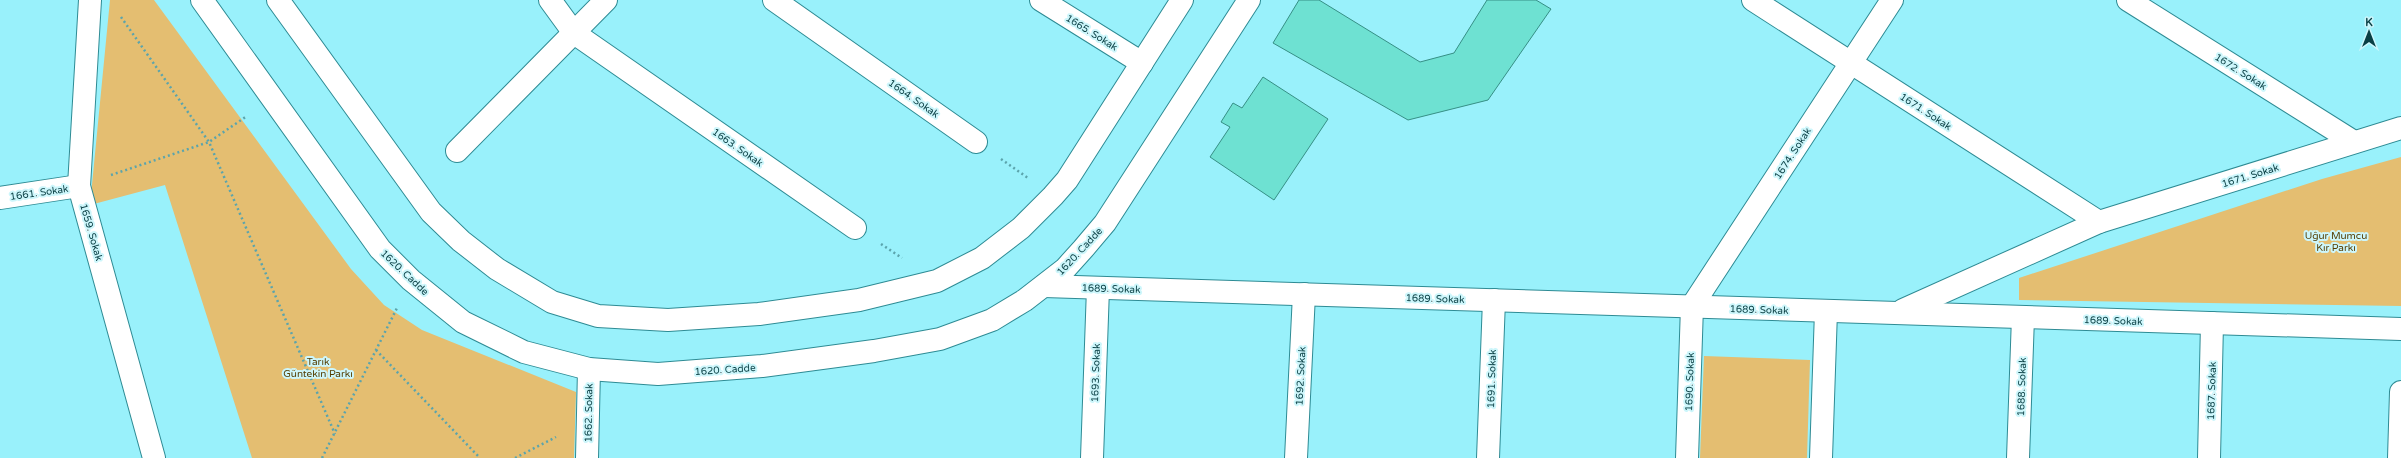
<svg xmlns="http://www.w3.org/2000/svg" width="2401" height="458" font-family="'Varela Round',sans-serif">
  <rect width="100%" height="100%" fill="#99f1fb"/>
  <g fill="#e4be71">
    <polygon points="110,0 154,0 351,269 384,305 422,330 576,392 574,458 252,458 165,185 90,205"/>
    <polygon points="2401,157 2401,306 2019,300 2019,278 2322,179"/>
    <polygon points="1704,356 1810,360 1807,458 1700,458"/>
  </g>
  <g fill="#6ee1d2" stroke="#368f85">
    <polygon points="1299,0 1319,0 1420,62 1454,53 1487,0 1536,0 1551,9 1488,100 1408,120 1273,43"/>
    <polygon points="1263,77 1328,119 1274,200 1210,157 1230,127 1221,122 1233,103 1242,108"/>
  </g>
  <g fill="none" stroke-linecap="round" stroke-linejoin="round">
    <g stroke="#2e8b94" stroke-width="24">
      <g id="street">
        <polyline points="90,0 79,186 154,458"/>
        <polyline points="550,0 574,33 855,228"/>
        <polyline points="774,0 976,142"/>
        <polyline points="1041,0 1142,63"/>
        <polyline points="1753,0 2099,222"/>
        <polyline points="2128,0 2354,142"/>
        <polyline points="457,151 606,0"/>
        <polyline points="0,198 79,186"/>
        <polyline points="1044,286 2401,329"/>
        <polyline points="1903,310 2099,222 2401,128"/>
        <polyline points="587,458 589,369"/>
        <polyline points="1092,458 1098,288"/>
        <polyline points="1296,458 1304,294"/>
        <polyline points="1488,458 1494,300"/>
        <polyline points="1687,458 1692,306 1892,0"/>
        <polyline points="1821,458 1826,311"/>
        <polyline points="2018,458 2023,317"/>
        <polyline points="2209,458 2212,323"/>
        <polyline points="2399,458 2401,392"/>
      </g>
    </g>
    <g stroke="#2e8b94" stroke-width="24">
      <g id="secondary">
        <polyline points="202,0 380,249 411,280 463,322 524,352 589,369 658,374 762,366 874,351 940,339 992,320 1025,300 1065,269 1083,249 1105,223 1249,0"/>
        <polyline points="278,0 431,212 461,241 497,269 552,302 598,316 668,320 759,314 859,300 937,281 982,258 1021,228 1053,196 1067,180 1182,0"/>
      </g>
    </g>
    <g stroke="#5ba4ac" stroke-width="2.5" stroke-dasharray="2 3" stroke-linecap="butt">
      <polyline points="121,17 209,142 335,434"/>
      <polyline points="1001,159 1028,178"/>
      <polyline points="111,175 209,142 247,116"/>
      <polyline points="881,244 902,258"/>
      <polyline points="376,350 480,458"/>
      <polyline points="322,458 397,308"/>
      <polyline points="515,458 556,437"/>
    </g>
    <use href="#street" stroke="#fff" stroke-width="22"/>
    <use href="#secondary" stroke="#fff" stroke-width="22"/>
  </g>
  <g text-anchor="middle" stroke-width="4" stroke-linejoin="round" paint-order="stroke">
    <g font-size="10" fill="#093f44" stroke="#cdf6fb">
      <text transform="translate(1092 32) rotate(32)" y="4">1665. Sokak</text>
      <text transform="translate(2241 71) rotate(32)" y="4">1672. Sokak</text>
      <text transform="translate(914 98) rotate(35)" y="4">1664. Sokak</text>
      <text transform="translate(1926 111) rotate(33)" y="4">1671. Sokak</text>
      <text transform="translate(738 147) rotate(35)" y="4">1663. Sokak</text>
      <text transform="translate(1792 153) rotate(-57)" y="4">1674. Sokak</text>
      <text transform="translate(2250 175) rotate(-17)" y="4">1671. Sokak</text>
      <text transform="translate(39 192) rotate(-8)" y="4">1661. Sokak</text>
      <text transform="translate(92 232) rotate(74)" y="4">1659. Sokak</text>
      <text transform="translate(1079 251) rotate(-47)" y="4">1620. Cadde</text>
      <text transform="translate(405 272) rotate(43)" y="4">1620. Cadde</text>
      <text transform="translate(1111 288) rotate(2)" y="4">1689. Sokak</text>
      <text transform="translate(1435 298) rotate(2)" y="4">1689. Sokak</text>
      <text transform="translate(1759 309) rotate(2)" y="4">1689. Sokak</text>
      <text transform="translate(2113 320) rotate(2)" y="4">1689. Sokak</text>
      <text transform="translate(725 369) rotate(-4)" y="4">1620. Cadde</text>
      <text transform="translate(1095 373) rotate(-88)" y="4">1693. Sokak</text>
      <text transform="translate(1300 376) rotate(-87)" y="4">1692. Sokak</text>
      <text transform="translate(1491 379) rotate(-88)" y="4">1691. Sokak</text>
      <text transform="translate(1689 382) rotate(-88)" y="4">1690. Sokak</text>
      <text transform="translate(2021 387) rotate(-88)" y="4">1688. Sokak</text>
      <text transform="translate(2211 391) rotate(-88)" y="4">1687. Sokak</text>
      <text transform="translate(588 413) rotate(-89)" y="4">1662. Sokak</text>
    </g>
    <g font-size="10" fill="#533c00" stroke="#cdf6fb">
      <text x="2336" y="239">Uğur Mumcu<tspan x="2336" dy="12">Kır Parkı</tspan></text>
      <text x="318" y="365">Tarık<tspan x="318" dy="12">Güntekin Parkı</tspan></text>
    </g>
  </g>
  <g transform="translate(2369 32)" stroke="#cdf6fb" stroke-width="3" paint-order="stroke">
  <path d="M0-3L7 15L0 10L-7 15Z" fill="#093f44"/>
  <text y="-6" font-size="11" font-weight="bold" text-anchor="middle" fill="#093f44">K</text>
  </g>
</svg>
